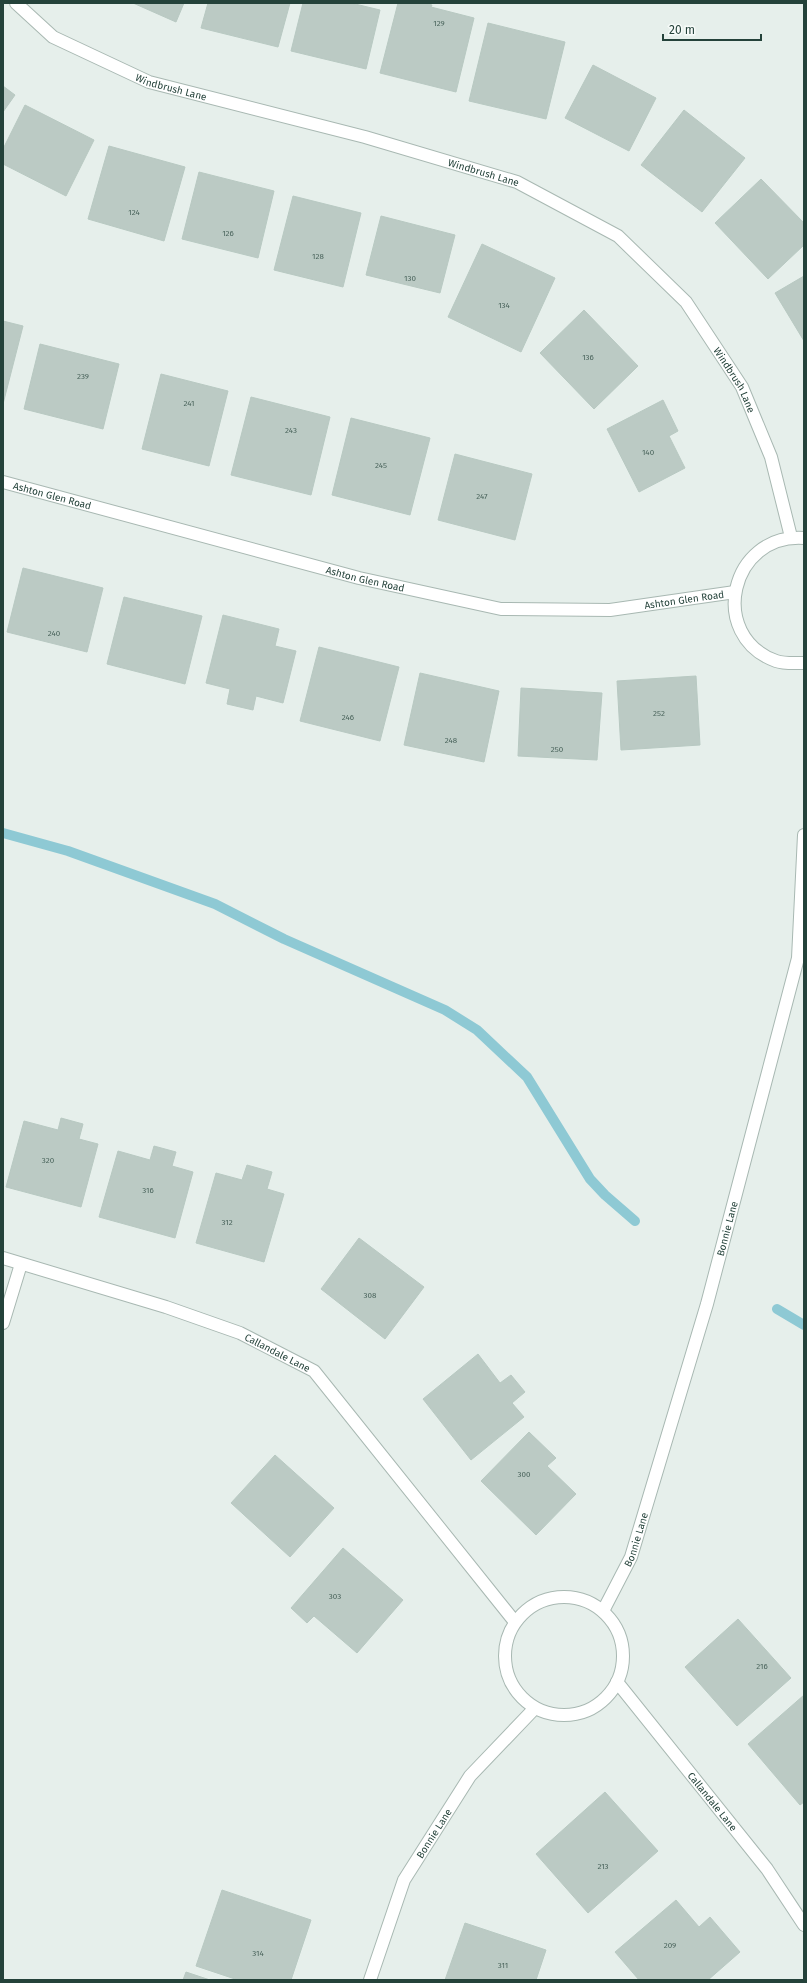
<svg xmlns="http://www.w3.org/2000/svg" width="807" height="1983" font-family="'Fira Sans',sans-serif">
  <rect width="100%" height="100%" fill="#e6efeb"/>
  <g fill="none" stroke-linecap="round" stroke-linejoin="round">
    <g stroke="#8ec9d4" stroke-width="10">
      <polyline points="3,833 68,851 215,904 284,939 445,1010 477,1030 527,1077 590,1179 605,1195 635,1221"/>
      <polyline points="777,1309 804,1325"/>
    </g>
  </g>
  <g fill="#bbcac4" stroke="#b8c9c2">
    <polygon points="133,3 184,3 176,22"/>
    <polygon points="208,3 290,3 278,47 201,28"/>
    <polygon points="303,3 351,3 380,10 366,69 291,51"/>
    <polygon points="398,3 424,3 432,5 431,7 474,18 456,92 380,73"/>
    <polygon points="488,23 565,42 546,119 469,101"/>
    <polygon points="593,65 656,98 629,151 565,118"/>
    <polygon points="3,86 15,95 3,112"/>
    <polygon points="25,105 94,140 66,196 3,164 3,149"/>
    <polygon points="684,110 745,158 702,212 641,165"/>
    <polygon points="109,146 185,167 164,241 88,219"/>
    <polygon points="199,172 274,191 258,258 182,239"/>
    <polygon points="761,179 804,223 804,245 768,279 715,223"/>
    <polygon points="293,196 361,213 343,287 274,270"/>
    <polygon points="381,216 455,235 440,293 366,275"/>
    <polygon points="482,244 555,278 521,352 448,317"/>
    <polygon points="804,276 804,341 775,293"/>
    <polygon points="584,310 638,366 594,409 540,353"/>
    <polygon points="3,321 23,326 3,404"/>
    <polygon points="40,344 119,364 103,429 24,409"/>
    <polygon points="161,374 228,391 209,466 142,449"/>
    <polygon points="251,397 330,417 311,495 231,475"/>
    <polygon points="663,400 678,431 669,436 685,468 639,492 607,429"/>
    <polygon points="351,418 430,438 410,515 332,495"/>
    <polygon points="455,454 532,474 515,540 438,520"/>
    <polygon points="23,568 103,588 87,652 7,632"/>
    <polygon points="124,597 202,616 185,684 107,664"/>
    <polygon points="223,615 279,629 275,646 296,651 283,703 256,696 253,710 227,704 230,689 206,683"/>
    <polygon points="319,647 399,667 380,741 300,721"/>
    <polygon points="420,673 499,691 484,762 404,745"/>
    <polygon points="696,676 700,745 621,750 617,681"/>
    <polygon points="521,688 602,693 597,760 518,756"/>
    <polygon points="61,1118 83,1124 79,1139 98,1144 81,1207 6,1187 24,1121 58,1130"/>
    <polygon points="154,1146 176,1152 172,1166 193,1172 175,1238 99,1217 118,1151 150,1160"/>
    <polygon points="247,1165 272,1172 267,1189 284,1194 264,1262 196,1243 216,1173 242,1180"/>
    <polygon points="359,1238 424,1287 385,1339 321,1289"/>
    <polygon points="478,1354 500,1383 511,1375 525,1392 512,1403 524,1417 471,1460 423,1399"/>
    <polygon points="529,1432 556,1458 547,1466 576,1494 536,1535 481,1481"/>
    <polygon points="275,1455 334,1508 290,1557 231,1503"/>
    <polygon points="343,1548 403,1600 357,1653 314,1616 307,1623 291,1608"/>
    <polygon points="738,1619 791,1678 737,1726 685,1667"/>
    <polygon points="804,1695 804,1802 800,1805 748,1744"/>
    <polygon points="605,1792 658,1851 588,1913 536,1854"/>
    <polygon points="222,1890 311,1920 291,1980 238,1980 196,1966"/>
    <polygon points="676,1900 699,1927 710,1917 740,1952 708,1980 639,1980 615,1952"/>
    <polygon points="465,1923 546,1950 536,1980 445,1980"/>
    <polygon points="186,1972 210,1980 183,1980"/>
  </g>
  <g fill="none" stroke-linecap="round" stroke-linejoin="round">
    <g stroke="#a8b8b2" stroke-width="14">
      <g id="minor">
        <path id="s1" d="M16 3 53 37 149 82 365 137 517 182 618 236 686 302 742 387 771 457 791 537"/>
        <path id="s2" d="M3 482 359 578 501 609 610 610 735 592"/>
        <path d="M804 538C730 533 707 636 776 661 784 664 796 663 804 663"/>
        <path id="s3" d="M3 1258 166 1307 240 1333 314 1371 515 1622"/>
        <polyline points="3,1323 21,1264"/>
        <circle cx="564" cy="1656" r="59"/>
        <path id="s4" d="M603 1611 631 1557 707 1304 798 958 804 835"/>
        <path id="s5" d="M617 1682 767 1869 804 1925"/>
        <path id="s6" d="M370 1980 404 1880 470 1776 535 1708"/>
      </g>
    </g>
    <use href="#minor" stroke="#fff" stroke-width="12"/>
  </g>
  <g text-anchor="middle" stroke-width="3" stroke-linejoin="round" paint-order="stroke">
    <g font-size="8" fill="#4a645c">
      <text x="439" y="26">129</text>
      <text x="134" y="215">124</text>
      <text x="228" y="236">126</text>
      <text x="318" y="259">128</text>
      <text x="410" y="281">130</text>
      <text x="504" y="308">134</text>
      <text x="588" y="360">136</text>
      <text x="83" y="379">239</text>
      <text x="189" y="406">241</text>
      <text x="291" y="433">243</text>
      <text x="648" y="455">140</text>
      <text x="381" y="468">245</text>
      <text x="482" y="499">247</text>
      <text x="54" y="636">240</text>
      <text x="659" y="716">252</text>
      <text x="348" y="720">246</text>
      <text x="451" y="743">248</text>
      <text x="557" y="752">250</text>
      <text x="48" y="1163">320</text>
      <text x="148" y="1193">316</text>
      <text x="227" y="1225">312</text>
      <text x="370" y="1298">308</text>
      <text x="524" y="1477">300</text>
      <text x="335" y="1599">303</text>
      <text x="762" y="1669">216</text>
      <text x="603" y="1869">213</text>
      <text x="670" y="1948">209</text>
      <text x="258" y="1956">314</text>
      <text x="503" y="1968">311</text>
    </g>
    <g font-size="10" fill="#24423a" stroke="#f7fbf9">
      <text dy="4" stroke="none"><textPath href="#s1" startOffset="179">Windbrush Lane</textPath></text>
      <text dy="4" stroke="none"><textPath href="#s1" startOffset="503">Windbrush Lane</textPath></text>
      <text dy="4" stroke="none"><textPath href="#s1" startOffset="839">Windbrush Lane</textPath></text>
      <text dy="4" stroke="none"><textPath href="#s2" startOffset="51">Ashton Glen Road</textPath></text>
      <text dy="4" stroke="none"><textPath href="#s2" startOffset="375">Ashton Glen Road</textPath></text>
      <text dy="4" stroke="none"><textPath href="#s2" startOffset="698">Ashton Glen Road</textPath></text>
      <text dy="4" stroke="none"><textPath href="#s4" startOffset="403">Bonnie Lane</textPath></text>
      <text dy="4" stroke="none"><textPath href="#s3" startOffset="291">Callandale Lane</textPath></text>
      <text dy="4" stroke="none"><textPath href="#s4" startOffset="79">Bonnie Lane</textPath></text>
      <text dy="4" stroke="none"><textPath href="#s5" startOffset="153">Callandale Lane</textPath></text>
      <text dy="4" stroke="none"><textPath href="#s6" startOffset="161">Bonnie Lane</textPath></text>
    </g>
  </g>
  <rect width="807" height="1983" fill="none" stroke="#24423a" stroke-width="8"/>
  <path d="M663 34v6h98v-6" fill="none" stroke="#24423a" stroke-width="2"/>
  <text x="669" y="34" font-size="12" fill="#24423a" stroke="#f7fbf9" stroke-width="3" paint-order="stroke">20 m</text>
</svg>
